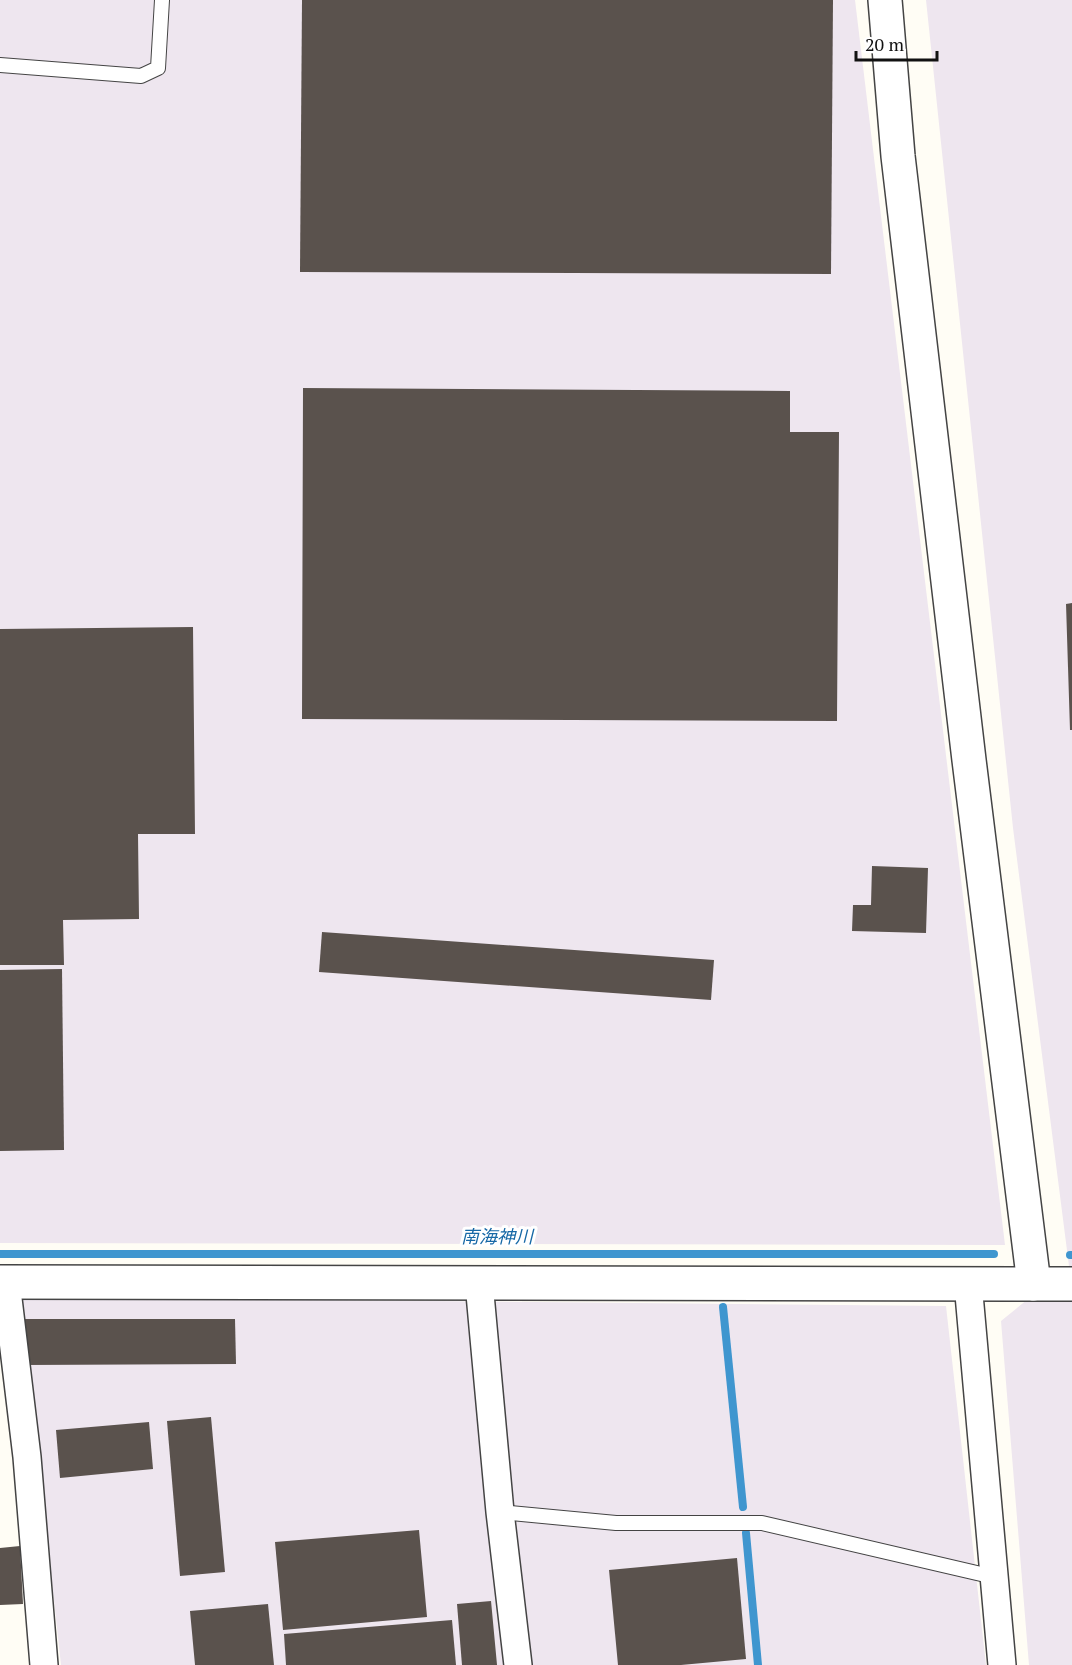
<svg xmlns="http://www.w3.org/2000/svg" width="1072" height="1665" font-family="'PT Serif','Noto Sans JP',serif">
  <rect width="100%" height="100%" fill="#fffdf5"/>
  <g fill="#eee6ef">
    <polygon points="0,0 855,0 1005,1245 0,1243"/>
    <polygon points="926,0 1072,0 1072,1665 1029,1665 1001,1321 1069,1266 1013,828"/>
    <polygon points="21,1297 946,1306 986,1665 61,1665"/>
  </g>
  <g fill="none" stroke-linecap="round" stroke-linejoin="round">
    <g stroke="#3f96cf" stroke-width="8">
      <polyline points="0,1254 994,1254"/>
      <polyline points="1070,1255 1072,1255"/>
      <polyline points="723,1307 743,1507"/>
      <polyline points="746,1533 758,1665"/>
    </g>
  </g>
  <g fill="#5a524d">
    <polygon points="302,0 833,0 831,274 300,272"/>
    <polygon points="303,388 790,391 790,432 839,432 837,721 302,719"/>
    <polygon points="1072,603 1072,730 1070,730 1066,604"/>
    <polygon points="193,627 195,834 138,834 139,919 63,920 64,965 0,965 0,629"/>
    <polygon points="872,866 928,868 926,933 852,931 853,905 871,905"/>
    <polygon points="322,932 714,960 711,1000 319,972"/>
    <polygon points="62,969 64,1150 0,1151 0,970"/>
    <polygon points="25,1319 235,1319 236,1364 25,1365"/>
    <polygon points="211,1417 225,1572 180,1576 167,1421"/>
    <polygon points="149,1422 153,1469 60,1478 56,1430"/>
    <polygon points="419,1530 427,1617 283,1630 275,1542"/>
    <polygon points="20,1546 23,1604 0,1605 0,1548"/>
    <polygon points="737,1558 746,1659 681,1665 618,1665 609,1570"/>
    <polygon points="491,1601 497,1665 462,1665 457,1604"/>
    <polygon points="268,1604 274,1665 195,1665 190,1611"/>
    <polygon points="452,1620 456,1665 286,1665 284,1634"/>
  </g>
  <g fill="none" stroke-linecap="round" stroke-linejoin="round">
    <g stroke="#444" stroke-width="16">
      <g id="service">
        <polyline points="0,65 141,76 158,68 162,0"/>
        <polyline points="500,1512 616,1523 762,1523 994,1577"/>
      </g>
    </g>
    <g stroke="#444" stroke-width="30">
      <g id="minor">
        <polyline points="6,1282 27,1457 44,1665"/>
        <polyline points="479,1283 500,1512 518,1665"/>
        <polyline points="968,1283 1002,1665"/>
      </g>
    </g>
    <g stroke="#444" stroke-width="36">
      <g id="tertiary">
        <polyline points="885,0 898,156 969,760 1034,1284"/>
        <polyline points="0,1282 1072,1284"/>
      </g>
    </g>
    <use href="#service" stroke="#fff" stroke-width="14"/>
    <use href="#minor" stroke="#fff" stroke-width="27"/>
    <use href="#tertiary" stroke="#fff" stroke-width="33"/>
  </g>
  <g text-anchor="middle" stroke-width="6" stroke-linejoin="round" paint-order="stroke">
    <g font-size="18" font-style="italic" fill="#1768a6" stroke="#fff">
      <text x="497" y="1243">南海神川</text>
    </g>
  </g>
  <path d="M856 51v9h81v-9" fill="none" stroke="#111111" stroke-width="3"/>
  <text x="865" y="51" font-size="18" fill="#111111" stroke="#ffffff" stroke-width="4.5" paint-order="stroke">20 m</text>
</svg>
